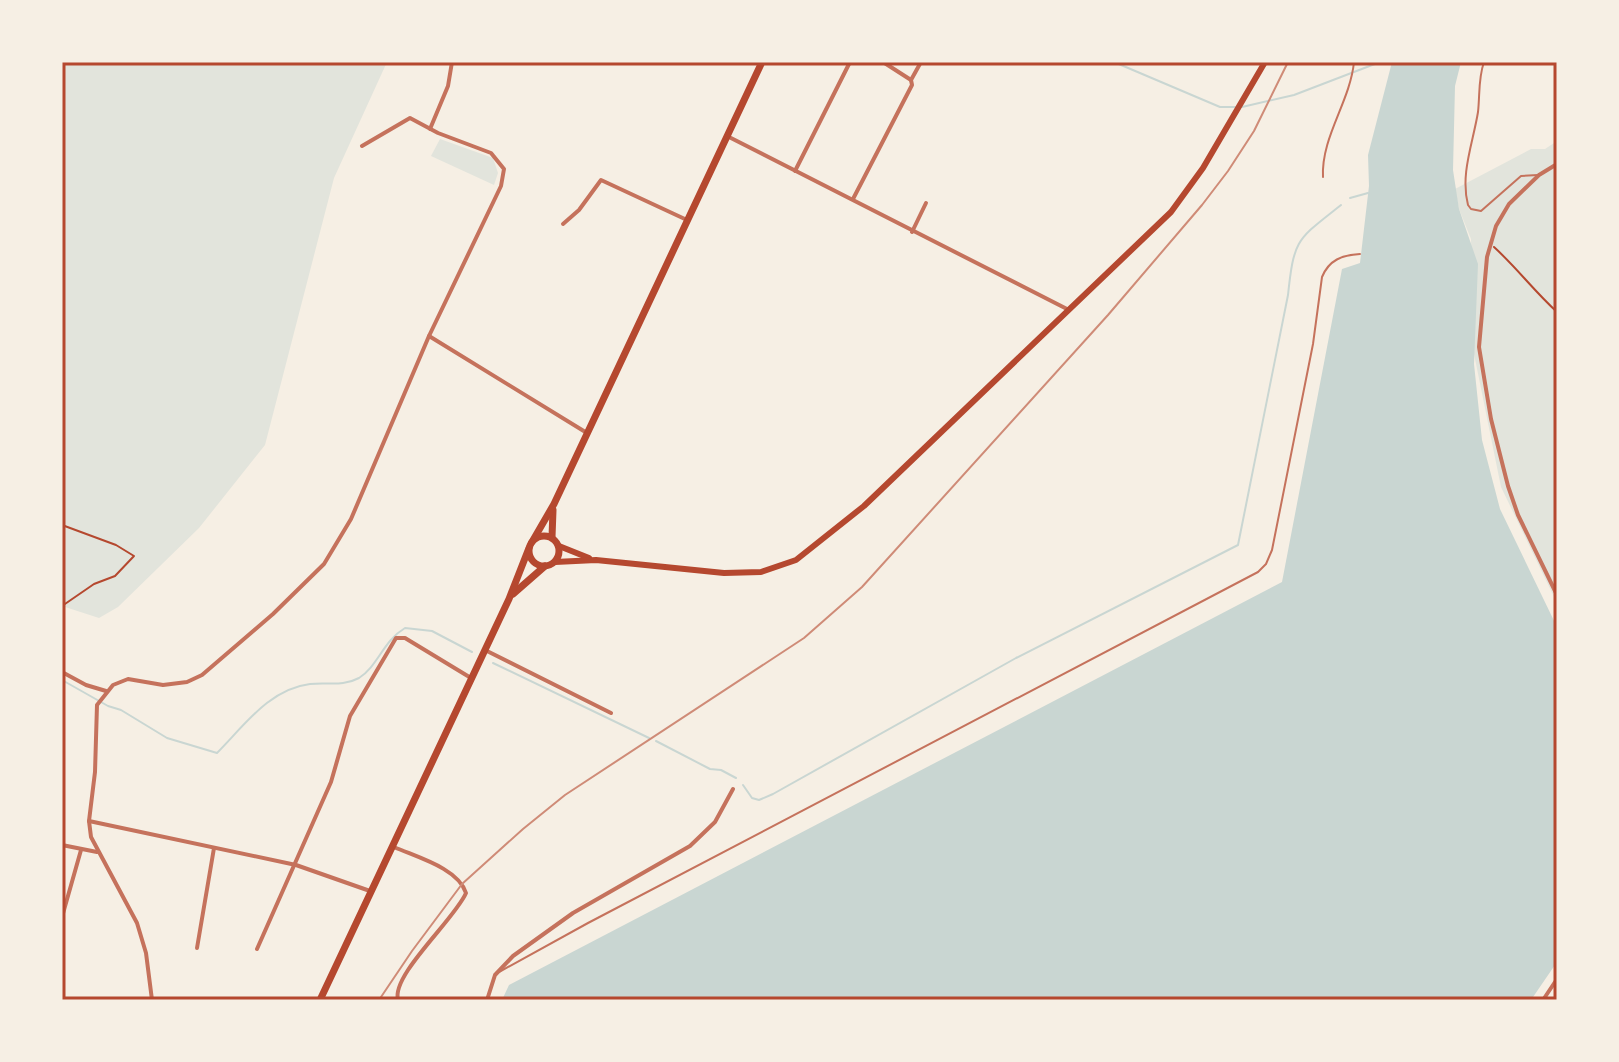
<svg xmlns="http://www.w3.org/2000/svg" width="1619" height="1062" font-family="'DejaVu Sans',sans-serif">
  <rect width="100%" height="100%" fill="#f6efe4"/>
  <g fill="#e2e4dc">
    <polygon points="62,62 387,62 334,178 265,445 199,528 118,607 99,618 62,606"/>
    <polygon points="440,139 493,158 498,173 494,185 431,156"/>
    <polygon points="1557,141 1557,603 1501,487 1473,349 1471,239 1459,209 1455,189 1531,149 1545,149"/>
  </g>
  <polygon fill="#c9d6d2" points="1392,62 1461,62 1455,86 1453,170 1459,209 1478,264 1474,364 1482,440 1500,509 1557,627 1557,962 1531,1000 502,1000 509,985 1282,582 1342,269 1360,263 1369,186 1368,155"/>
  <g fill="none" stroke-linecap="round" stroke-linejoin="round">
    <g stroke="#c9d6d2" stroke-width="2">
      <polyline points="1114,62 1220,107 1235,107"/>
      <polyline points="1242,107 1294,95 1380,62"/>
      <polyline points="1350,198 1368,193"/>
      <polyline points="493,663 649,738"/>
      <path d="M62 680 108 706 121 710 167 738 217 753C244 726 269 689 310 684 329 682 342 687 359 678 378 666 383 641 405 628L432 631 472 652"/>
      <polyline points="656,741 710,769 721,770 736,778"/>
      <path d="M743 785 752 798 759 800 773 794 1016 658 1238 545 1288 295C1294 238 1297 240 1341 205"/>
    </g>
    <g stroke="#b5482f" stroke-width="2">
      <path d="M1494 247C1517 268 1534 291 1557 312"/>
      <polyline points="62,525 116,545 134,556 115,576 94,584 62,606"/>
    </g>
    <g stroke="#c5725c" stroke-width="2">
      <path d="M1484 62C1478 79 1480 95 1478 112 1473 143 1460 174 1468 205L1471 209 1481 211 1521 176 1538 175"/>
      <path d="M1323 177C1321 137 1350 102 1354 62"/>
      <path d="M499 972 588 923 1258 572 1266 564 1272 550 1313 344 1322 277C1329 260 1342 255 1360 254"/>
    </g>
    <g stroke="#c5725c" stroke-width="4">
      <polyline points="883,62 911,80"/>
      <polyline points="430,129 448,86 452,62"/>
      <polyline points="727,136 1067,309"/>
      <polyline points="1557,164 1539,175 1509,204 1496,226 1487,257 1479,347 1491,419 1508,486 1518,515 1557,595"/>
      <polyline points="795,171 850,62"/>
      <polyline points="853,199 912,85 911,80 921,62"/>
      <polyline points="563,224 579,210 601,180 687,220"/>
      <polyline points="912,232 926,203"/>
      <polyline points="429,336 587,433"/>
      <polyline points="485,650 611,713"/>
      <polyline points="62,672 86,685 106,691"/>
      <polyline points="89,821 296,865 370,891"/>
      <polyline points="62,845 97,852"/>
      <path d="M394 847C416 857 458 868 466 893 455 919 391 975 398 1000"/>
      <polyline points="62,917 81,850"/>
      <polyline points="197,948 214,848"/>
      <polyline points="257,949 331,782 350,716 396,638 405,638 471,678"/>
      <polyline points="152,1000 146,953 137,923 91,837 89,821 95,772 97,705 113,685 128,679 163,685 187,682 202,675 273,614 324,564 351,519 429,336 501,186 504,169 491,153 438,133 410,118 362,146"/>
      <polyline points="487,1000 495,975 513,956 573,913 690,846 715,822 733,789"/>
      <polyline points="1543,1000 1557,979"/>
    </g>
    <g stroke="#b5482f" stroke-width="6">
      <polyline points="559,546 589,558"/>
      <polyline points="555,562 596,560 724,573 761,572 796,560 864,506 1171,212 1203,168 1265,62"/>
    </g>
    <g stroke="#b5482f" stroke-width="7">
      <circle cx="544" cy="551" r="15"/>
      <polyline points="552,537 553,510"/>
      <polyline points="532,542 554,504 762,62"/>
      <polyline points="513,594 545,566"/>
      <polyline points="320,1000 509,599 529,548"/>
    </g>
    <polyline stroke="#cf8b77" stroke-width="2" points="379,1000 412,951 462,884 523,829 565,795 804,638 862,587 1108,315 1202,205 1228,171 1254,131 1288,62"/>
  </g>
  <rect width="1619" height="1062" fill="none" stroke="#f6efe4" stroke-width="128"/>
  <rect x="64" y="64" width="1491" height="934" fill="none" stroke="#b5482f" stroke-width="3"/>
</svg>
